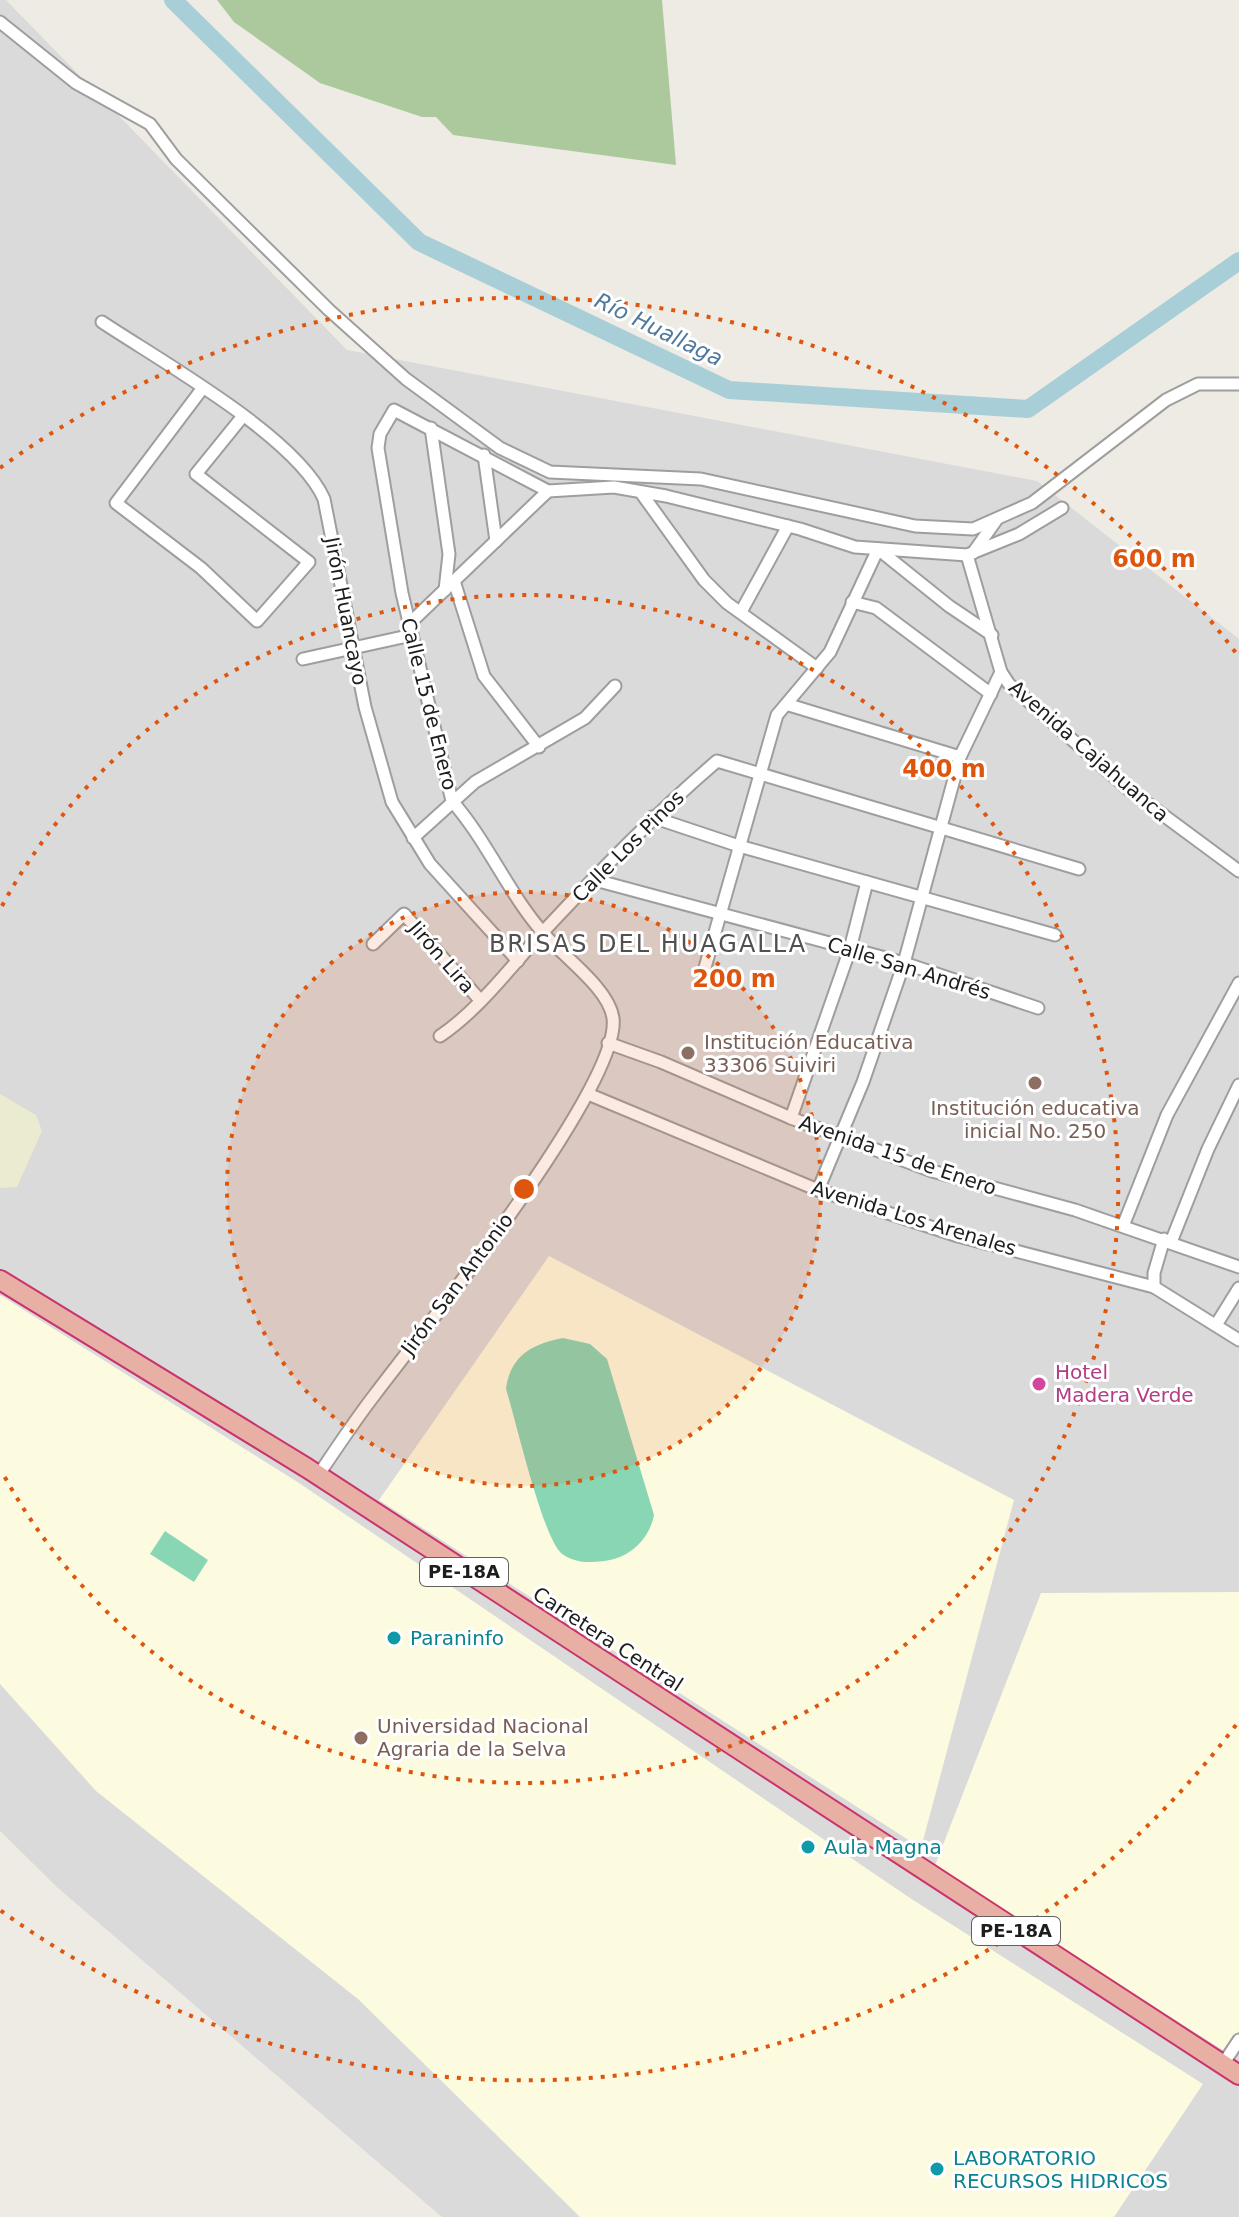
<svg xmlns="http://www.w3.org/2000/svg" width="1239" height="2217" font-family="'DejaVu Sans',sans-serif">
  <rect width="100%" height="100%" fill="#eeeae4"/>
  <polygon fill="#dbdada" points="0,0 6,0 347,350 1037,481 1239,639 1239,2217 442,2217 58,1888 0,1831"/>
  <g fill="#fcfadf">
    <polygon points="549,1256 1014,1500 921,1848 379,1500"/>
    <polygon points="0,1295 299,1483 910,1898 1203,2084 1114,2217 580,2217 358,1999 96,1791 0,1684"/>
    <polygon points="1239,1592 1239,2031 1226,2052 934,1868 1041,1593"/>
  </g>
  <polygon fill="#eaebd1" points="0,1094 36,1115 42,1131 17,1187 0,1188"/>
  <polygon fill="#acc99d" points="217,0 662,0 676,165 453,135 436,117 422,117 320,83 234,22"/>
  <g fill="#89d6b4">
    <path d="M563 1338 590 1344 607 1359 654 1515C650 1536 635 1553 614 1559 598 1563 575 1565 561 1553 542 1535 516 1421 506 1389 510 1356 532 1344 563 1338Z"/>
    <polygon points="165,1531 208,1560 194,1582 150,1554"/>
  </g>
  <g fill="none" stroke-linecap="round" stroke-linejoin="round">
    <polyline stroke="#a8cfd7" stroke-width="18" points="173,0 419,242 729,390 1028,409 1239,261"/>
    <g stroke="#9e9e9e" stroke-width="15">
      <g id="minor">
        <polyline points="0,22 76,83 150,124 176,159 329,310 406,379 500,448 550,472 701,479 915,526 973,529 1032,503 1166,400 1198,384 1239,384"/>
        <path d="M102 322C162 362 297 437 324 499L365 707 392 802 430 864 518 961"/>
        <polyline points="202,389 116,503 201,568 257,621 309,562 196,474 243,416"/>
        <polyline points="431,428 449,554 445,590"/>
        <polyline points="484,455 496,541"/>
        <polyline points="642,494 704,580 727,603 817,668"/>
        <polyline points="973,553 997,519"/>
        <polyline points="967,555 1001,672 1009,684 1128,789 1239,871"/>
        <polyline points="454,581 484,676 539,747"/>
        <polyline points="852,602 876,608 991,694"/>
        <polyline points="742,610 788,526"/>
        <polyline points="410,623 548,491"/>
        <polyline points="303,659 412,635"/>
        <polyline points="789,705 960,757"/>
        <polyline points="652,817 739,846 1055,935"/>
        <polyline points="413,838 475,782 585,718 615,686"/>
        <polyline points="595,880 904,963 1038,1008"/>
        <polyline points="373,944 404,914 480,1000"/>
        <polyline points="704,971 777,715 830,652 878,549 949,606 992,635"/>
        <path d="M440 1036C480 1009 510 967 543 932 599 872 655 814 717 761L1079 869"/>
        <polyline points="608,1043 661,1062 791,1118 932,1171 1075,1210 1239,1267"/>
        <polyline points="588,1094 818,1190 958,1236 1154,1287 1239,1340"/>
        <polyline points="791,1118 850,949 867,882"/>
        <polyline points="818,1190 863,1082 904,963 960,757 1001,672"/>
        <polyline points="1123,1226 1167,1115 1239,983"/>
        <polyline points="1171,1242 1208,1149 1239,1085"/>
        <polyline points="1154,1287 1154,1273 1164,1239"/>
        <polyline points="1216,1325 1239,1288"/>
        <path d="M317 1477C336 1449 355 1420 376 1393 422 1332 622 1084 613 1018 609 989 564 957 545 935 509 895 488 842 452 801L402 593 378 448 380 434 394 410 548 491 614 487 666 496 800 529 855 547 967 555 1019 534 1062 508"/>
        <polyline points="1223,2064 1239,2040"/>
      </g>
    </g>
    <g stroke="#c9346f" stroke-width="22">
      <polyline id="trunk" points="0,1280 307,1468 1239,2075"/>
    </g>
    <use href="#minor" stroke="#fff" stroke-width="11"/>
    <use href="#trunk" stroke="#e8b0a4" stroke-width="18"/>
  </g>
  <circle cx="524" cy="1189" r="297" fill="#de560d" fill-opacity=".12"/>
  <g fill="none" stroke="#de560d" stroke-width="4" stroke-dasharray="4 8">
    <circle cx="524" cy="1189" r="297"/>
    <path d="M2 906A594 594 0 1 1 2 1472"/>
    <path d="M1236 1725A891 891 0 0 1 0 1910M0 468A891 891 0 0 1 1236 653"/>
  </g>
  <g fill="#8d6e63" stroke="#fff" stroke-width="3">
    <circle cx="688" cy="1053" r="8"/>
    <circle cx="1035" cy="1083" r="8"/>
    <circle cx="361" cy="1738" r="8"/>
  </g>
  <circle fill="#d1479c" stroke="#fff" stroke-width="3" cx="1039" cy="1384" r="8"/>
  <g fill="#0f9aa8" stroke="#fff" stroke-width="3">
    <circle cx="394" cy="1638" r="8"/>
    <circle cx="808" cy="1847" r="8"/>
    <circle cx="937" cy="2169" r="8"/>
  </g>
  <g text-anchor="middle" stroke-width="6" stroke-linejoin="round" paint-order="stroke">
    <g fill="#fff" stroke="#616161" stroke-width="2">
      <rect x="420" y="1558" width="88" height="28" rx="6"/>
      <rect x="972" y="1917" width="88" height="28" rx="6"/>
    </g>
    <g font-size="18" font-weight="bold" fill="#1d1d1d">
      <text x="464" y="1578">PE-18A</text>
      <text x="1016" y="1937">PE-18A</text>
    </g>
    <g font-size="20" fill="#1d1d1d" stroke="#fff">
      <text transform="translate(346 611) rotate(79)" y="7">Jirón Huancayo</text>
      <text transform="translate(429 704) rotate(76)" y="7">Calle 15 de Enero</text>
      <text transform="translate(1089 751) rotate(41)" y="7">Avenida Cajahuanca</text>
      <text transform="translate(628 846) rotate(-45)" y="7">Calle Los Pinos</text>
      <text transform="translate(442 957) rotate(49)" y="7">Jirón Lira</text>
      <text transform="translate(909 968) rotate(17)" y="7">Calle San Andrés</text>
      <text transform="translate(898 1155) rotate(19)" y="7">Avenida 15 de Enero</text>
      <text transform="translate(914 1218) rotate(17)" y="7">Avenida Los Arenales</text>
      <text transform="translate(457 1284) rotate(-53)" y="7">Jirón San Antonio</text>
      <text transform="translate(608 1639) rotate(33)" y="7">Carretera Central</text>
    </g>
    <g font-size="20" fill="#785e54" stroke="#fff" text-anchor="start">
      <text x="704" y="1049">Institución Educativa<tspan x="704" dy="23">33306 Suiviri</tspan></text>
      <text x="1035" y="1115" text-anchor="middle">Institución educativa<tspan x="1035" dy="23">inicial No. 250</tspan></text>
      <text x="377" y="1733">Universidad Nacional<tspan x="377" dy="23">Agraria de la Selva</tspan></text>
    </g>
    <g font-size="20" fill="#b23c85" stroke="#fff" text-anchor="start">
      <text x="1055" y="1379">Hotel<tspan x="1055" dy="23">Madera Verde</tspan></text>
    </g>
    <g font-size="20" fill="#0d838f" stroke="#fff" text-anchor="start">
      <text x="410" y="1645">Paraninfo</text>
      <text x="824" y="1854">Aula Magna</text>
      <text x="953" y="2165">LABORATORIO<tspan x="953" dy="23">RECURSOS HIDRICOS</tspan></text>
    </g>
    <g font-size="22" font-style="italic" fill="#507a9d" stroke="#fff">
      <text transform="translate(659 329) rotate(26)" y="8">Río Huallaga</text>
    </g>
    <g font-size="24" letter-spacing="2" fill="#505050" stroke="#fff">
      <text x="648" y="952">BRISAS DEL HUAGALLA</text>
    </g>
  </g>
  <circle cx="524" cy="1189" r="12" fill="#de560d" stroke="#fff" stroke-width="4"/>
  <g font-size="24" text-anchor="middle" font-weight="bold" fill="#de560d" stroke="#fff" stroke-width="6" stroke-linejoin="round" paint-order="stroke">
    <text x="1154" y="567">600 m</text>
    <text x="944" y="777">400 m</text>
    <text x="734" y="987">200 m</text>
  </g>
</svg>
